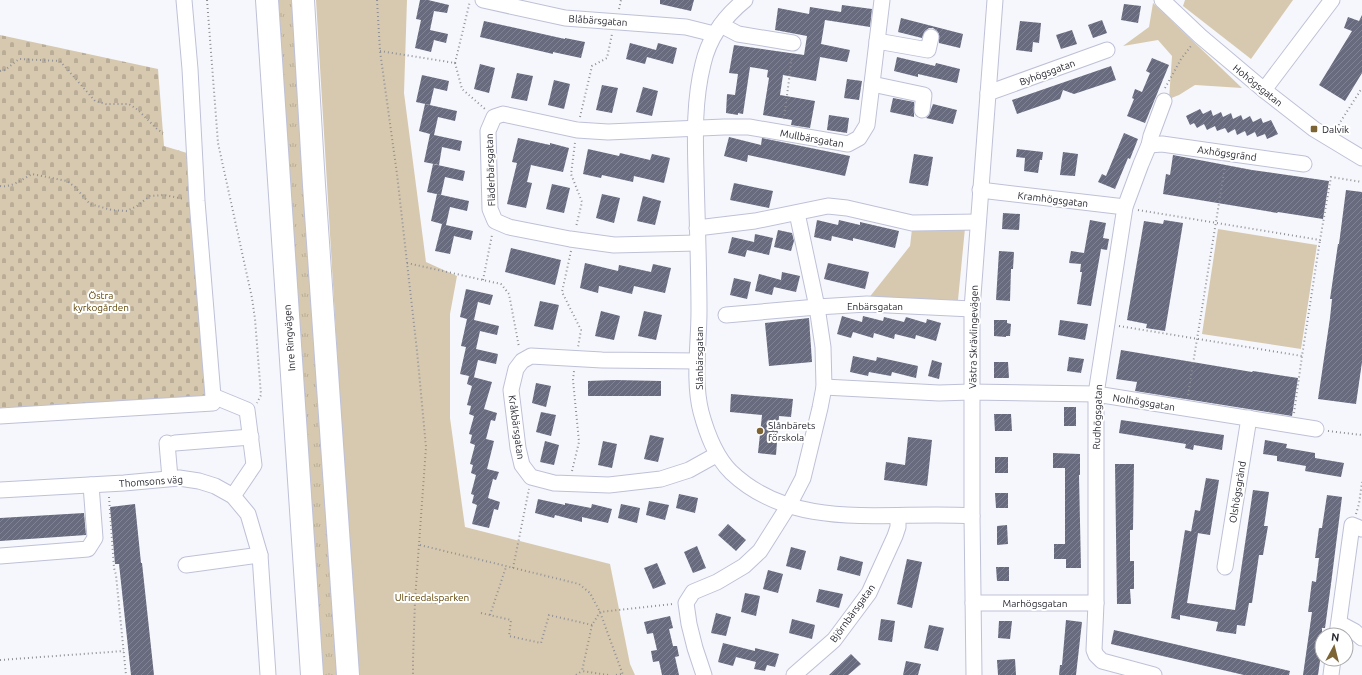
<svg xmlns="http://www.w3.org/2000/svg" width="1362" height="675" font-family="Ubuntu,sans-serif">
  <defs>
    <pattern id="grass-tufts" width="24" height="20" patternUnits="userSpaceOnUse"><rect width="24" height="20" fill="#d7c9af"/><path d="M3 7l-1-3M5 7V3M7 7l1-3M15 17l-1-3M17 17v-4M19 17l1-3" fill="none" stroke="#b9ad97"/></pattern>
    <pattern id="cemetery-stones" width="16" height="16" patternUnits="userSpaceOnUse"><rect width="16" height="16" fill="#d7c9af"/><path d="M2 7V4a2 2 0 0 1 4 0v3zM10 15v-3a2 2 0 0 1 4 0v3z" fill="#b9ad97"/></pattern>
    <pattern id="building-hatch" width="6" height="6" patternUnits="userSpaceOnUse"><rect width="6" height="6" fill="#686a7e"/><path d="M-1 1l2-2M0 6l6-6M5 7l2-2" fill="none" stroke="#828392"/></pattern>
  </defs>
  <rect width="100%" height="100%" fill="#f6f7fc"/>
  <polygon fill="url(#grass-tufts)" points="275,0 293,0 338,675 321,675"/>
  <polygon fill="url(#cemetery-stones)" points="0,35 158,69 164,146 187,153 213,396 0,411"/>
  <g fill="#d7c9af">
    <polygon points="316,0 407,0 404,93 426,262 457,276 450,314 450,418 465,527 610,564 630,664 635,675 359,675 340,401"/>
    <polygon points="1185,0 1293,0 1251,59 1183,6"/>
    <polygon points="1153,3 1242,88 1195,85 1179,95 1169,99 1172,56 1158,40 1123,46 1149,27"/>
    <polygon points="965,228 958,300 868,299 910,246 912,229"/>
    <polygon points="1218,229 1317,245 1301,349 1202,334"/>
  </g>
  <g fill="url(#building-hatch)">
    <polygon points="420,0 428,0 449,5 447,13 434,11 430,30 448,34 446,43 434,40 431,52 415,48 421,20 416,19"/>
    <polygon points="660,0 694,0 691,11 660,4"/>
    <polygon points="1124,4 1141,6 1138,23 1121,20"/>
    <polygon points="842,5 872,9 870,27 825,20 821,44 850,50 847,62 820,57 816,81 783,75 780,95 815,101 810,128 791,125 792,120 763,115 769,78 767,77 768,70 750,67 743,114 738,113 738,115 726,113 727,94 735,95 738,74 729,73 734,45 804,55 807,36 775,30 778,8 809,14 810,7 841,12"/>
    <polygon points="1362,15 1362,73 1345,101 1319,85 1352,31 1344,28 1348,17 1359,21"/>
    <polygon points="901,18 963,34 960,48 939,43 939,34 937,31 933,28 929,28 925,31 922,38 898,32"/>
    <polygon points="1102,20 1107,33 1093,38 1088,25"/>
    <polygon points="484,21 565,39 565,38 585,42 581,58 553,52 553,54 480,37"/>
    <polygon points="1020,21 1041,23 1039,43 1033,42 1032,52 1016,50"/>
    <polygon points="1072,30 1077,44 1061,49 1056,35"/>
    <polygon points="630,43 656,50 658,43 677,48 673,64 647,57 645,64 626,59"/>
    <polygon points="897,57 935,66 936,63 960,69 957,83 918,74 918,77 894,71"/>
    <polygon points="1152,58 1169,65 1145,123 1127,116 1134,99 1132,98 1135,89 1142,92 1150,73 1146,71"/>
    <polygon points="480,64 495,68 489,93 474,89"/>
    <polygon points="1111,66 1116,80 1074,94 1063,90 1060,99 1017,114 1012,100"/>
    <polygon points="517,73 533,76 527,101 511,98"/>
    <polygon points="422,75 449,81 447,91 434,88 430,105 416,102"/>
    <polygon points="847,79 862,81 859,100 844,98"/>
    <polygon points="554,80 570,84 564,109 548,105"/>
    <polygon points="602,85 618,88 612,113 596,110"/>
    <polygon points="643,87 658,91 652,116 636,112"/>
    <polygon points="893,98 914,102 914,117 890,112"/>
    <polygon points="425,104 457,111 455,121 438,117 434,135 462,141 460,151 442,147 439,165 424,162 430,134 419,131"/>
    <polygon points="933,104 957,110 953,124 926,118 929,115"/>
    <polygon points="1200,109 1203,114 1211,110 1213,116 1221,112 1223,117 1231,113 1233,119 1241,115 1243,120 1250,116 1253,122 1261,118 1263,123 1271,120 1278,134 1267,139 1265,134 1257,137 1255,132 1247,136 1245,131 1237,135 1235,129 1228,133 1225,128 1217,131 1215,126 1207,130 1204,124 1197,128 1194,123 1190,125 1186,116"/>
    <polygon points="829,115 849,118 847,133 827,130"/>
    <polygon points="1124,133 1138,139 1130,159 1128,158 1115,189 1098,182 1102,174 1106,176"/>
    <polygon points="729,137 761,145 762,138 850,156 845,176 748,155 747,162 724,156"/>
    <polygon points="518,138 550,145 550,143 569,148 563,172 531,165 527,182 532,183 526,208 507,204 517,163 512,162"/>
    <polygon points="588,149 619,156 620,153 650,160 652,154 670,158 664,183 634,176 633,182 602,175 601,178 583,174"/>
    <polygon points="1017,149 1043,152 1042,160 1040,160 1038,173 1024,171 1025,158 1016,157"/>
    <polygon points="1063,152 1078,154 1075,176 1060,175"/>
    <polygon points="914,154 933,157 928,186 909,183"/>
    <polygon points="1173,155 1252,170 1329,181 1323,219 1278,212 1277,213 1260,210 1163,194 1166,174 1170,175"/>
    <polygon points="433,164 465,171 463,181 445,177 441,195 427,192"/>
    <polygon points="734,183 773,191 769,208 730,200"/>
    <polygon points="552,184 570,188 564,213 546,209"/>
    <polygon points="1346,190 1362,192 1362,362 1356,404 1318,399 1330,318 1332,299 1330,299 1338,244 1339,244"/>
    <polygon points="437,194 469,201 467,211 450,207 446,225 473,231 471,240 454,236 450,254 435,251 442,224 431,221"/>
    <polygon points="602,194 620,198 614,223 596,218"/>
    <polygon points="643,196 661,201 655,225 637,221"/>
    <polygon points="1003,213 1020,214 1019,230 1002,229"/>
    <polygon points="817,220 838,225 839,220 860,225 860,222 899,231 895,248 853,238 853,241 832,236 831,241 814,237"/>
    <polygon points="1090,220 1106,223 1103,238 1109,239 1107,250 1101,249 1091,306 1077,304 1082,272 1080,272 1081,264 1069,263 1071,251 1084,253"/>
    <polygon points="1164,220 1183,223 1165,331 1146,328 1147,324 1127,320 1144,221 1163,224"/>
    <polygon points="778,230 792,233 794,241 791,251 774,247"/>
    <polygon points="755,234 773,238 769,255 747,250 745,257 728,253 732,237 754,242"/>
    <polygon points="511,248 561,260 555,285 505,272"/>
    <polygon points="999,251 1014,252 1013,269 1011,269 1010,301 996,300"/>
    <polygon points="585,263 618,271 619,265 651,272 653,264 671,268 665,293 634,286 632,294 599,286 598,293 580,288"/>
    <polygon points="828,263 869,272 865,289 824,279"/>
    <polygon points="782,272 800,276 796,292 774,287 772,295 755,291 759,274 781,280"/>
    <polygon points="734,278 751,282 747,299 730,295"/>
    <polygon points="466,289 493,295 490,305 478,302 474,320 499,326 497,335 480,331 476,349 498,354 496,364 478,360 474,377 473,377 492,382 484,409 497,413 495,421 491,420 486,439 494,441 487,469 499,472 496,480 493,479 488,498 500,502 498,510 494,509 489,528 472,524 477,505 472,503 474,495 471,494 476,475 471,473 473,465 470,464 475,445 470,443 472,435 469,434 474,416 469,414 471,406 467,405 472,386 467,384 469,376 460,374 466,347 461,346 467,319 460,317"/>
    <polygon points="540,301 559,305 553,330 534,326"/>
    <polygon points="601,311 620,316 614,340 595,336"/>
    <polygon points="644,311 662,315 656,340 638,336"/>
    <polygon points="842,316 862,322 863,316 883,321 884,317 904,322 906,317 926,323 927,319 941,323 936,341 916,335 915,339 895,334 894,339 874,333 873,338 853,332 851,338 837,334"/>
    <polygon points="809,318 812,362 769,366 765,323"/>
    <polygon points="994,320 1007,320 1007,323 1011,324 1010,336 1006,336 1006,337 994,336"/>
    <polygon points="1060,320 1088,324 1085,340 1058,335"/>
    <polygon points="1121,350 1252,372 1253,371 1298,378 1292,416 1135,391 1137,382 1116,379"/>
    <polygon points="853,356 876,361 877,357 918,366 916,378 892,372 891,376 869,372 868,376 850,372"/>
    <polygon points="1069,357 1084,359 1081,373 1067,371"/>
    <polygon points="932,360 942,363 939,379 928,376"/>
    <polygon points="994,362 1008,362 1009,378 994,378"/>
    <polygon points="615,380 661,381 661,396 588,396 588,381"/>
    <polygon points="536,383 551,386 546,407 532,403"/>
    <polygon points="731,394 793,399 791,417 779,416 776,455 758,453 762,415 730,412"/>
    <rect x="1064" y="407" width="12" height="19"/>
    <polygon points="541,412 556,415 551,436 536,432"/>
    <polygon points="994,414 1011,414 1012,431 995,431"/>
    <polygon points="1121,420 1224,435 1222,450 1194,445 1193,450 1185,448 1186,444 1119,433"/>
    <polygon points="650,435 664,438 658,462 644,459"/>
    <polygon points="908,437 932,440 927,486 884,480 886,462 905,465"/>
    <polygon points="1265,440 1287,444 1286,448 1315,453 1315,458 1344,463 1341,477 1305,471 1306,466 1277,461 1277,456 1263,454"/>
    <polygon points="545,441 559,445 554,465 540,462"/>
    <polygon points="603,441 617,444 612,468 598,465"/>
    <polygon points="1053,453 1080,454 1080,475 1079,475 1081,568 1066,568 1066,559 1054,559 1054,544 1065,544 1065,468 1053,468"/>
    <rect x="995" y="457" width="13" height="16"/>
    <polygon points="1115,464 1134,464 1133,530 1130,530 1130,561 1134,561 1134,589 1130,589 1131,604 1117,604"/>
    <polygon points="1206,478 1219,480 1210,535 1191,532 1195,510 1200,511"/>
    <polygon points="1253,490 1269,492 1264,526 1268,526 1263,555 1259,555 1252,603 1249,603 1245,626 1237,625 1236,634 1216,631 1218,622 1180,615 1180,620 1171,618 1185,530 1198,533 1187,603 1235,610"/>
    <polygon points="995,493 1008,493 1008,508 996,508"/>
    <polygon points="679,494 698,498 695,513 676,508"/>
    <polygon points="1327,495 1342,497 1331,584 1325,628 1322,628 1322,647 1318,675 1303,675 1312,612 1308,612 1312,581 1316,582 1319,558 1315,558 1319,528 1322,528"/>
    <polygon points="538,499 565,505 565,503 591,508 592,504 612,509 608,523 582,517 582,522 555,515 554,518 535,513"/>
    <polygon points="649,501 669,505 665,520 646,515"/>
    <polygon points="135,504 141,563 142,563 154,675 131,675 119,564 115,564 110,507"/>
    <polygon points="621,504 640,508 637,523 618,518"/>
    <polygon points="84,513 86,535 0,541 0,518"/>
    <polygon points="728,524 746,540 736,551 718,535"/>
    <polygon points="1007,525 1008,544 997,545 997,526"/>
    <polygon points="697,546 706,568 693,573 684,552"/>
    <polygon points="791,547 806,551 801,570 786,566"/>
    <polygon points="840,556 863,562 860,576 837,570"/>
    <polygon points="907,559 922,562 912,608 897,604"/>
    <polygon points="657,563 666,584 653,589 644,568"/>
    <polygon points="996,567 1009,567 1009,581 997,581"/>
    <polygon points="768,570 783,574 778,593 763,589"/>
    <polygon points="819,589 843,594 839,608 816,602"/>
    <polygon points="745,593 760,596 756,616 741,612"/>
    <polygon points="716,613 731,617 726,636 711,633"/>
    <polygon points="670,616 673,628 669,629 673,646 677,646 679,656 675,657 679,675 662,675 659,661 653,662 651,651 657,650 653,633 647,634 644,622"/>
    <polygon points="792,619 815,625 812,639 789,633"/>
    <polygon points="881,619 895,621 892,642 878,640"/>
    <polygon points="1066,620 1082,622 1076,675 1059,675 1060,665 1062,665"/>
    <polygon points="999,621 1012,621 1010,639 998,638"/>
    <polygon points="929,625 944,628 938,651 924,648"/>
    <polygon points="1114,630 1290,671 1289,675 1244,675 1111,644"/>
    <polygon points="723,643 755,651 755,648 779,654 775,667 767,665 765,671 754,669 756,662 736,657 733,666 718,662"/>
    <polygon points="851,654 861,664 848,675 829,675"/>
    <polygon points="1015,659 1016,675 998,675 997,660"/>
    <polygon points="906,661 921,664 918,675 903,675"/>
  </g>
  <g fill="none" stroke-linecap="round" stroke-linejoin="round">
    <g stroke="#bec1d7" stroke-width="17">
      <g id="minor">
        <polyline points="184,0 190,69 197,201 213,396 247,410 254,465 233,496"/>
        <polyline points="483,0 565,18 686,27 714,34"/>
        <path d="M745 0C725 16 709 38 703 64 694 100 695 137 696 173 697 219 699 265 699 311 699 345 693 380 701 412 707 434 715 456 731 472 796 534 891 510 972 516"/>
        <polyline points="1162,0 1200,36 1264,90 1314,129 1362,158"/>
        <polyline points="721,25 738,34 793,43"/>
        <polyline points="877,41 928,50 931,37"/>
        <polyline points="872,84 924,95 922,110"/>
        <polyline points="1264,90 1332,0"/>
        <polyline points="988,93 1107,50"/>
        <polyline points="1149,145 1162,144 1304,164"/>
        <polyline points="980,190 1125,207"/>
        <polyline points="697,228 755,221 828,206 847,208 912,223 978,222"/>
        <polyline points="697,243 614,245 570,239 509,227 495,221 490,209 488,131 494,117 503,114 577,130 608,132 724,127 749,127 848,144 859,138 867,125 882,0"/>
        <polyline points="726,315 817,307 867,304 972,309"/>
        <polyline points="697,361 602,360 531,356 522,361 516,369 511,390 518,448 522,465 531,477 554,483 609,485 661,479 689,470 716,455"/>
        <polyline points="824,387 939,393 971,392 1096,394 1316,429"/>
        <polyline points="0,416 213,403 213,396"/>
        <polyline points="167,443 170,478"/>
        <polyline points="175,443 251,437"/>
        <polyline points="0,490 124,483 179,478 199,481 215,486 233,496 248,514 260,555 268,675"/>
        <polyline points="0,556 88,549 95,538 91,485"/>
        <polyline points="186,565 260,555"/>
        <polyline points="1225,567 1249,418"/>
        <polyline points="973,603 1096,603"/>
        <polyline points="1339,623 1354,631 1362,638"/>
        <polyline points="1337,635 1352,525 1362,529"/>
        <polyline points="704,675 695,648 689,624 686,603 693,592 717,582 744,566 760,551 789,505 803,478 820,408 824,387 823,347 817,307 797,213"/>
        <polyline points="794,675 834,640 869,593 895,536 898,527 898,516"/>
        <polyline points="974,675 972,516 972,309 995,0"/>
        <polyline points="1154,675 1102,661 1096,655 1094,650 1096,603 1096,394 1125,207 1141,164 1149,145 1151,136 1164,101"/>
        <polyline points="1331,675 1333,659"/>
      </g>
    </g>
    <g stroke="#bec1d7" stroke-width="24">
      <g id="highway">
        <polyline points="267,0 312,675"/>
        <polyline points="303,0 314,185 348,675"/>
      </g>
    </g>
    <g stroke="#8f9096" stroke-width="2" stroke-dasharray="1 3" stroke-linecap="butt">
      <polyline points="207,0 218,143 252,298 255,319 261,395 257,403"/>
      <polyline points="377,0 380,51 397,174 417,351 426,447 415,600 413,660 413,675"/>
      <polyline points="619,9 621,0"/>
      <polyline points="380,51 455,63 470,1"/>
      <polyline points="455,63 462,89 485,109"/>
      <polyline points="0,71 5,70 19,59 60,61 95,101 106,104 129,104 138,110 157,129 163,133"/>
      <polyline points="1165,88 1181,59 1191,46"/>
      <polyline points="580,117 592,66 607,58 612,34"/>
      <polyline points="784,119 792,56"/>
      <polyline points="1338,129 1339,124 1362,88"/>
      <polyline points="575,143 571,174 582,202 576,227"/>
      <path d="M0 186C11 188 23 179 32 174L67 181 75 187 90 204 112 210 127 211 137 206 150 196 164 195 184 199"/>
      <polyline points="1138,210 1320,240 1331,177 1362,182"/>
      <polyline points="571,251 562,292 581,330 578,347"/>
      <polyline points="407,263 501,284 509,294 519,347"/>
      <polyline points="483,280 492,235"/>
      <polyline points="1119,326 1302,356 1320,240"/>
      <polyline points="1188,395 1225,166"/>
      <polyline points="1294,413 1302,356"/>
      <polyline points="1328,431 1362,435"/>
      <polyline points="572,471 579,442 573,380 574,371"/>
      <polyline points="109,497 114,568 116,575 126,675"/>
      <polyline points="1356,514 1359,504 1362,482"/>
      <polyline points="420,545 579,584 590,593 600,612 623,675"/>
      <polyline points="513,568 529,489"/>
      <polyline points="415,600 437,603"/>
      <polyline points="481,613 511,620 509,636 541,643 549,615 592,625"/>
      <polyline points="490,615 506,567"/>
      <polyline points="0,660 124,651"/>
      <polyline points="576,675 582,671"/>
      <polyline points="608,675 582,671 592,625 600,612 673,604"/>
      <polyline points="616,675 622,674"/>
    </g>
    <use href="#minor" stroke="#fff" stroke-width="15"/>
    <use href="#highway" stroke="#fff" stroke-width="22"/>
  </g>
  <g fill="#7c6435" stroke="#fff" stroke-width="1.5">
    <rect x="1310" y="125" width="8" height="8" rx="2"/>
    <circle cx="760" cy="431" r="4"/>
  </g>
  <g text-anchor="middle" stroke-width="4" stroke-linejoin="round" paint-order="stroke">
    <g font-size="10" fill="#272830" stroke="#fff">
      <text transform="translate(598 20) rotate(4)" y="4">Blåbärsgatan</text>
      <text transform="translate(1047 72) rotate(-20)" y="4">Byhögsgatan</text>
      <text transform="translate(1258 85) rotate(39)" y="4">Hohögsgatan</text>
      <text transform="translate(812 138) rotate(10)" y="4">Mullbärsgatan</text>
      <text transform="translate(1227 153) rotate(8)" y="4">Axhögsgränd</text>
      <text transform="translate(490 170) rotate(-92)" y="4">Fläderbärsgatan</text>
      <text transform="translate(1053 199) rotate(7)" y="4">Kramhögsgatan</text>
      <text x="875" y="310">Enbärsgatan</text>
      <text transform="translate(973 337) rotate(-89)" y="4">Västra Skrävlingevägen</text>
      <text transform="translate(289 338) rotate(-94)" y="4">Inre Ringvägen</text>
      <text transform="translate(699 358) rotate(-90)" y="4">Slånbärsgatan</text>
      <text transform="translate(1144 402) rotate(9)" y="4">Nolhögsgatan</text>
      <text transform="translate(1097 417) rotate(-88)" y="4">Rudhögsgatan</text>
      <text transform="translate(517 427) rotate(82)" y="4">Kråkbärsgatan</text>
      <text transform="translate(151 481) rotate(-4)" y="4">Thomsons väg</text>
      <text transform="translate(1237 492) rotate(-81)" y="4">Olshögsgränd</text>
      <text x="1035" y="607">Marhögsgatan</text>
      <text transform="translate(852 613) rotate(-54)" y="4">Björnbärsgatan</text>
    </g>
    <g font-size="10" fill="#272830" stroke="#fff" text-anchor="start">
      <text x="1322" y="133">Dalvik</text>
      <text x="768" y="429">Slånbärets<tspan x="768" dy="12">förskola</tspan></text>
    </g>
    <g font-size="10" fill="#5f4505" stroke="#fff">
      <text x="101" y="299">Östra<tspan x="101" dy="12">kyrkogården</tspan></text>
      <text x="432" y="601">Ulricedalsparken</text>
    </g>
  </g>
  <g transform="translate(1334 647) rotate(7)"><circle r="19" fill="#ffffff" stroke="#a9a9ac"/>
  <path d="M0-3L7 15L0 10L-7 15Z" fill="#7c6435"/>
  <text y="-6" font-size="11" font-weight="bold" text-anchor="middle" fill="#272830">N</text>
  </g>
</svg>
